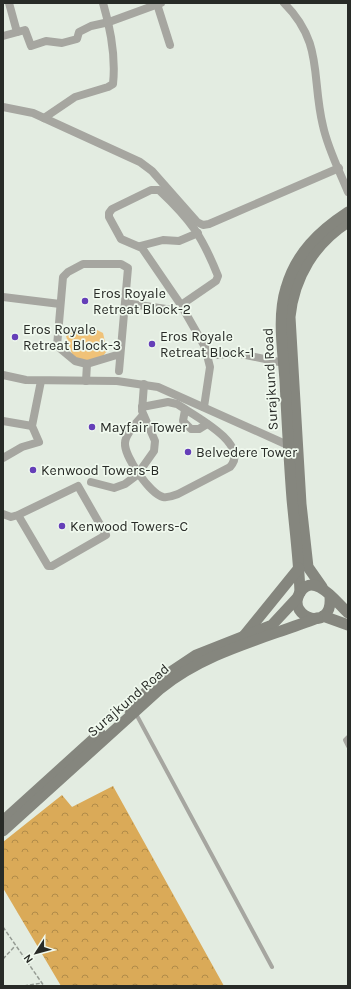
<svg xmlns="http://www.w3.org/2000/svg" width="351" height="989" font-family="Karla,sans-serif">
  <defs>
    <pattern id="forest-crowns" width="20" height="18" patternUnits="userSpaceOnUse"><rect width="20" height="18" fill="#daaa58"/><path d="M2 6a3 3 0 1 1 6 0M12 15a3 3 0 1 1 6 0" fill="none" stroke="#b18b49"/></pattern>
  </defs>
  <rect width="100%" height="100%" fill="#e3ece1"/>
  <polygon fill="url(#forest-crowns)" points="113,786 224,986 61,986 3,888 3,842 62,795 72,807"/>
  <polygon fill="#f0c278" points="74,329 95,329 103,333 107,351 102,357 81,362 72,354 66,336"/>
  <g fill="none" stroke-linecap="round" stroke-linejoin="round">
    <g stroke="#959b93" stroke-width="1.5" stroke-dasharray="4 2" stroke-linecap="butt">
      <polyline points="3,927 44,986"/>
      <polyline points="3,959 15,946"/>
      <polyline points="24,986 42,983"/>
    </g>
    <g stroke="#a6a6a0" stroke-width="4">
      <polyline points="135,712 272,967"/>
      <polyline points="348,737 345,740 348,746"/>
    </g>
    <g stroke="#a6a6a0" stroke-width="8">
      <polyline points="9,3 17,32"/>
      <path d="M284 3C324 43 311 77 323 126 328 149 339 170 348 192"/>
      <polyline points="157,4 170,45"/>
      <polyline points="3,36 25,30 31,46 46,41 62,43 77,39 79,32 91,26 109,22 161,3"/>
      <polyline points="3,107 33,113 140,162 152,171 197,222 203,225 209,224 339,168"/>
      <path d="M44 118 75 97 108 87 113 84C116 56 111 30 103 3"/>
      <polyline points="140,246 163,240 179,241 198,233"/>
      <polyline points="3,297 60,304"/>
      <polyline points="125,303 173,310"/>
      <path d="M181 305 216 281 218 276C202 236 191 220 159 190H151L112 209 109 213V217L121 239 142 248 181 305 205 347 210 367 204 407"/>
      <polyline points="218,355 236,353 284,363"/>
      <polyline points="119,371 128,268 121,264 83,264 68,272 63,277 57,346 75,361 87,364 120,354"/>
      <polyline points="3,375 26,380 117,381 158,387 292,447"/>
      <polyline points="86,381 87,364"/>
      <path d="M142 407 168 402 177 404C193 415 251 444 230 467L178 494C173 496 169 498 163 497 150 494 124 456 125 443 125 434 137 422 143 415"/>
      <polyline points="185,410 183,421 191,429 199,429 207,424"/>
      <polyline points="3,421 32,426"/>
      <polyline points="3,458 22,447 39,442 32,426 41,381"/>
      <polyline points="91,482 114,488 125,484 137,475 154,451 155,441 142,411 144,384"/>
      <polyline points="3,514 11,517 18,515 78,486 106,535 52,566 48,566 18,515"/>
    </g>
    <g stroke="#85867e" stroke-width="11">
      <path d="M322 587 308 567 301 504 290 317C294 277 315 243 348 222"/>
      <path d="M300 593C299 562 295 531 292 499 289 460 287 421 285 381 283 351 277 317 286 288 296 253 319 231 348 212"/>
      <path d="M330 597C333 633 287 618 299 594 313 569 337 603 348 613"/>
      <polyline points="323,616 348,625"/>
      <polyline points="243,637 299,568"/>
      <polyline points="128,708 163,677 196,655 272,625 298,597"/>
      <polyline points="3,821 100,733"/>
      <path d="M3 831 160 689C205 652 263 639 317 618"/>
    </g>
  </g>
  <g fill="#653fb8" stroke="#f0f9ee" stroke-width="1.5">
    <circle cx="85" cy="301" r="4"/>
    <circle cx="15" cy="337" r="4"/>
    <circle cx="152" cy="344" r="4"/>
    <circle cx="92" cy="427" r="4"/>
    <circle cx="188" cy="452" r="4"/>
    <circle cx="33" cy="470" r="4"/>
    <circle cx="62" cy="526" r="4"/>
  </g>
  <g text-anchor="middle" stroke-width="3.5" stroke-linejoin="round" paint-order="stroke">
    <g font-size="14" fill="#282b27" stroke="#f0f9ee" text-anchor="start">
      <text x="93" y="298">Eros Royale<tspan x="93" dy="16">Retreat Block-2</tspan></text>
      <text x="23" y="334">Eros Royale<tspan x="23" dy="16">Retreat Block-3</tspan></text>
      <text x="160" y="341">Eros Royale<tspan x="160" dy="16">Retreat Block-1</tspan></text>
      <text x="100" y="432">Mayfair Tower</text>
      <text x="196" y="457">Belvedere Tower</text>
      <text x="41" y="475">Kenwood Towers-B</text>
      <text x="70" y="531">Kenwood Towers-C</text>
    </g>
    <g font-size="14" fill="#282b27" stroke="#f0f9ee">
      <text transform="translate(270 379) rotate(-93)" y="5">Surajkund Road</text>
      <text transform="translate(128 700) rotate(-41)" y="5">Surajkund Road</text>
    </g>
  </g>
  <rect width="351" height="989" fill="none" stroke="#282b27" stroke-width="8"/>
  <g transform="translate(36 953) rotate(234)" stroke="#f0f9ee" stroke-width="3" paint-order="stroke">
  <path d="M0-3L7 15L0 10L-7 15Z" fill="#282b27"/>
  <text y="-6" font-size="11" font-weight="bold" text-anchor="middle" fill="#282b27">N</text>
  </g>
</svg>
